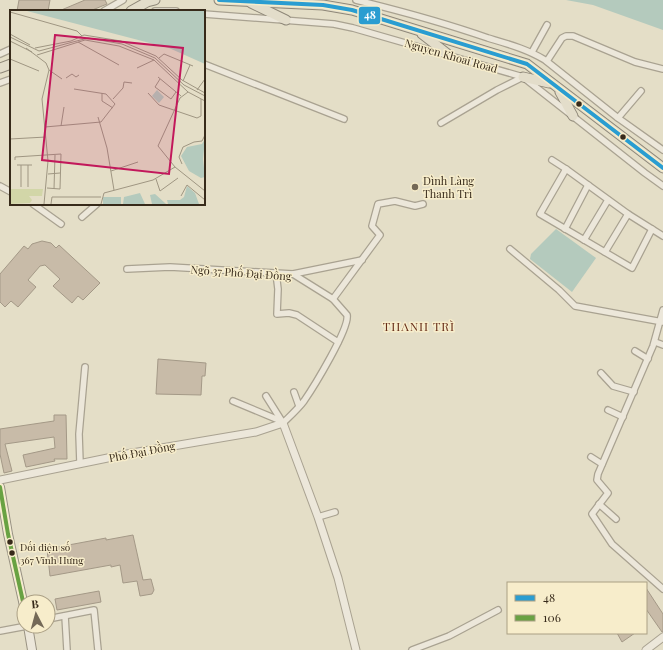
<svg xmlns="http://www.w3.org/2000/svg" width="663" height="650" font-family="'Playfair Display',serif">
  <rect width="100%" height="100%" fill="#e4dec7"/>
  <g fill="#b4cabd">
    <polygon points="566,0 663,0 663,30 593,5"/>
    <polygon points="556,229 596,258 572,292 530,259 531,254"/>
  </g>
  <g fill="#c8bba8" stroke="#a49987">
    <polygon points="19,0 50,0 48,11 17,11"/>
    <polygon points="85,0 105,0 107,4 90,11 59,11"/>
    <polygon points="42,241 51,243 56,248 59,245 100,283 83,300 78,296 72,303 53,286 60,279 45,265 40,266 28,280 36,287 18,307 11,301 5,307 0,302 0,274 24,246 28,249 32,244"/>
    <polygon points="158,359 206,363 205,376 202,376 201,395 156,394"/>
    <polygon points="54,415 66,415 67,459 54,459 55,461 26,467 23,455 55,448 54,437 5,444 12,471 4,473 0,454 0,429 54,421"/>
    <polygon points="133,535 143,580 151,579 154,590 152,594 140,596 137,581 123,583 120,565 111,567 111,565 50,576 47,549 106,538 106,540"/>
    <polygon points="646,588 663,614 663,632 662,632 646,609"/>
    <polygon points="99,591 101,602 57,610 55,599"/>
    <polygon points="617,633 635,633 622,642"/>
  </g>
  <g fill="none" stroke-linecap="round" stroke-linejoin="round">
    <g stroke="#a9a291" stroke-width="8">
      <g id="minor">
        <path d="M356 0C401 11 445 23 488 38 508 44 527 49 545 60L618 118 663 150"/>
        <polyline points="104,11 123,0"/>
        <polyline points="155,11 176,11"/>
        <polyline points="204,14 334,24 353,28 523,77 645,173 663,186"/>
        <polyline points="532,52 547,25"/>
        <polyline points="0,54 11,49"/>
        <polyline points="547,61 562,38 566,36 573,36 635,62 663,69"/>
        <polyline points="204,64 344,119"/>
        <polyline points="0,83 11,79"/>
        <polyline points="618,118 641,91"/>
        <polyline points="441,123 497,90 523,77"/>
        <polyline points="552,160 566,169 628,214 663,236"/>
        <polyline points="566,169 540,214 632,268 652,229"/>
        <polyline points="0,186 11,192"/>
        <polyline points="33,204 61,224"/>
        <polyline points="82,217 97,204"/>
        <polyline points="565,229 588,185"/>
        <polyline points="584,240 608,200"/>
        <polyline points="510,249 559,290 575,306 663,322"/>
        <polyline points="605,252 628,214"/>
        <path d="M127 269 170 267 293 274 333 299 347 315C350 328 313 388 304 401 298 409 290 416 283 423L266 396"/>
        <polyline points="276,273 278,289 277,314 289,313 297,315 338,342"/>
        <polyline points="293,274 362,260"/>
        <polyline points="333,299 380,235 372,226 378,204 395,201 415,206 423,204"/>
        <polyline points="663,310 653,346 598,474 597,480 608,493 592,514 612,544 663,589"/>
        <polyline points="655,342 663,345"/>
        <polyline points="635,351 648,359"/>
        <polyline points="601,373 613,386 634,392"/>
        <polyline points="294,392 299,406"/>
        <polyline points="233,401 281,421"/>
        <polyline points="608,410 623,417"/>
        <polyline points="591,457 602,464"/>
        <polyline points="80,463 79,434 85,367"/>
        <polyline points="599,504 616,519"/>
        <polyline points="318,517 335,512"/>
        <polyline points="65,616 67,650"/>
        <polyline points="48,619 94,610 98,650"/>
        <polyline points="0,631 27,626"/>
        <polyline points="412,650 449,636 498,610"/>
      </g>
    </g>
    <g stroke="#a9a291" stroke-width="9">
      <g id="tertiary">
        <polyline points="0,480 132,453 256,432 283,423 318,517 338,578 356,650"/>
        <polyline points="646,650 663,637"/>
      </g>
    </g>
    <g stroke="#989181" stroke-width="10">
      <g id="secondary">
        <polyline points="0,487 8,534 24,606"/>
        <polyline points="28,626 32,650"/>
      </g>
    </g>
    <g stroke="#8e8778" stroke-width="11">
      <g id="primary">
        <polyline points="219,0 323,5 352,10 527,64 663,168"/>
        <polyline points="251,3 286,20"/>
        <polyline points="131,11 147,2 155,0"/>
        <polyline points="422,34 449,55"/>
        <polyline points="0,68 11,64"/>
        <polyline points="523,77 549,83"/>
        <polyline points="560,92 573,116"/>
      </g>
    </g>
    <use href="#minor" stroke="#ece7da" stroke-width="5.5"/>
    <use href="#tertiary" stroke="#ece7da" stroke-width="7"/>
    <use href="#secondary" stroke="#ece7da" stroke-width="8"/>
    <use href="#primary" stroke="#e3ddca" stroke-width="9"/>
    <g stroke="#f7edcb" stroke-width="7">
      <polyline id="bus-1" points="219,0 323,5 352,10 527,64 663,168"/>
    </g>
    <g stroke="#f7edcb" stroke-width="7">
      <polyline id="bus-2" points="0,487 8,534 24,606"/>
    </g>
    <use href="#bus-1" stroke="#2a9dd1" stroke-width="4"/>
    <use href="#bus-2" stroke="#69a243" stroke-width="4"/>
  </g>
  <g fill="#372a1a" stroke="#f7edcb" stroke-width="1.5">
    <circle cx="579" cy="104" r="3.5"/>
    <circle cx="623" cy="137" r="3.5"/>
    <circle cx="10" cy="542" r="3.5"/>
    <circle cx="12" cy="553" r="3.5"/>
  </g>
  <circle fill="#746957" stroke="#f7edcb" stroke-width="1.5" cx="415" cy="187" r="4"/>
  <g text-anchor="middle" stroke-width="3" stroke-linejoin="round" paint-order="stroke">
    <g font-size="10" fill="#372a1a" stroke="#f7edcb" text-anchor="start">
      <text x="20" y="551">Đối diện số<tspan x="20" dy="13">367 Vĩnh Hưng</tspan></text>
    </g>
    <g font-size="11" fill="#372a1a" stroke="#f7edcb">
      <text transform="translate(451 56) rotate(16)" y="4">Nguyen Khoai Road</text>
      <text transform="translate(241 273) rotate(4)" y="4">Ngõ 37 Phố Đại Đồng</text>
      <text transform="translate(142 452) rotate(-11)" y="4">Phố Đại Đồng</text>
    </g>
    <g font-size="11" fill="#372a1a" stroke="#f7edcb" text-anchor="start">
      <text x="423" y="185">Đình Làng<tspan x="423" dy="13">Thanh Trì</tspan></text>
    </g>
    <g font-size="12" letter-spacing="1" fill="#662c17" stroke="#f7edcb">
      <text x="419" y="331">THANH TRÌ</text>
    </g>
  </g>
  <g transform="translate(10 10)">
    <rect width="195" height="195" fill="#e4dec7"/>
    <path d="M0 179H33L32 186H19L22 190 20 193 0 194Z" fill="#d2d6a8"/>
    <path d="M17 1H195V54L159 38ZM147 80 154 87 149 93 142 86ZM195 129 193 149 195 167 191 168 179 161 171 146 177 137 192 134ZM177 176 185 183 189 194H158L157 190H170L174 187ZM130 183 135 194H113L114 187ZM145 184 155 193 156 194H142L140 185ZM93 187H111V194H93Z" fill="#b4cabd"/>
    <path fill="none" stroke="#9f9682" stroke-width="1" d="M0 2 67 21 72 26M0 24 20 35M0 27 29 41 78 28 112 34 145 48 174 75 195 86M0 31 22 42M68 32 109 55M16 38 36 53 39 60 32 89 38 151 34 194M25 38 61 31 74 25 111 31 146 46 172 70 195 83M27 45 75 30 109 36 144 50 178 82 195 91M149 48 154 44 183 56M0 49 29 61M127 58 144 50M39 60 52 69M148 67 171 86M56 68 62 64 66 67 69 65M150 69 145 77 161 89 166 82M173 71 180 55M187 80 195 69M178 82 170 88 148 136 165 157 195 181M92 83V91L103 98M138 83 149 95 187 108 191 106V89M103 89 113 78 114 72 122 73M88 107 97 138 104 180M51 116 54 97M35 117 91 112 105 94 96 84 64 79M0 129 36 127M5 150V147L51 144 50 179 37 178M172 154 169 147 173 137 184 132 192 131 195 125M7 155H22M101 161 128 152M38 164 50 163M146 169 150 181 168 168M11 177V155M18 177V155M44 179 45 145M171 186 177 175 195 190M41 194 42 187H91M91 194 94 183 143 170 165 157"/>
    <path fill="#c2185b" fill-opacity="0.15" stroke="#c2185b" stroke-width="2" d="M45 25 173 38 159 164 32 150Z"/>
    <rect width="195" height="195" fill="none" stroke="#372a1a" stroke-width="2"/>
  </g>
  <rect stroke="#f7edcb" stroke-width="1.5" x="358" y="6" width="23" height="19" rx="4" fill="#2a9dd1"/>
  <g font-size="11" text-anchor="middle" font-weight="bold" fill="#fff">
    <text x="370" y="19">48</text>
  </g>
  <rect x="507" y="582" width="140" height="52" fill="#f7edcb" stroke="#aa9f84"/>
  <rect x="515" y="595" width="20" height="6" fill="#2a9dd1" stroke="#aa9f84"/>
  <text x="543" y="602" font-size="12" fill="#372a1a">48</text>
  <rect x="515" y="615" width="20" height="6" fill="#69a243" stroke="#aa9f84"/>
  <text x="543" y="622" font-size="12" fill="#372a1a">106</text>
  <g transform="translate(36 614) rotate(354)"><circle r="19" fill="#f7edcb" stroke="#aa9f84"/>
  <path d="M0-3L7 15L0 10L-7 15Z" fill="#746957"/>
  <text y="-6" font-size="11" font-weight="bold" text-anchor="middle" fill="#372a1a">B</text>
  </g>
</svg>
